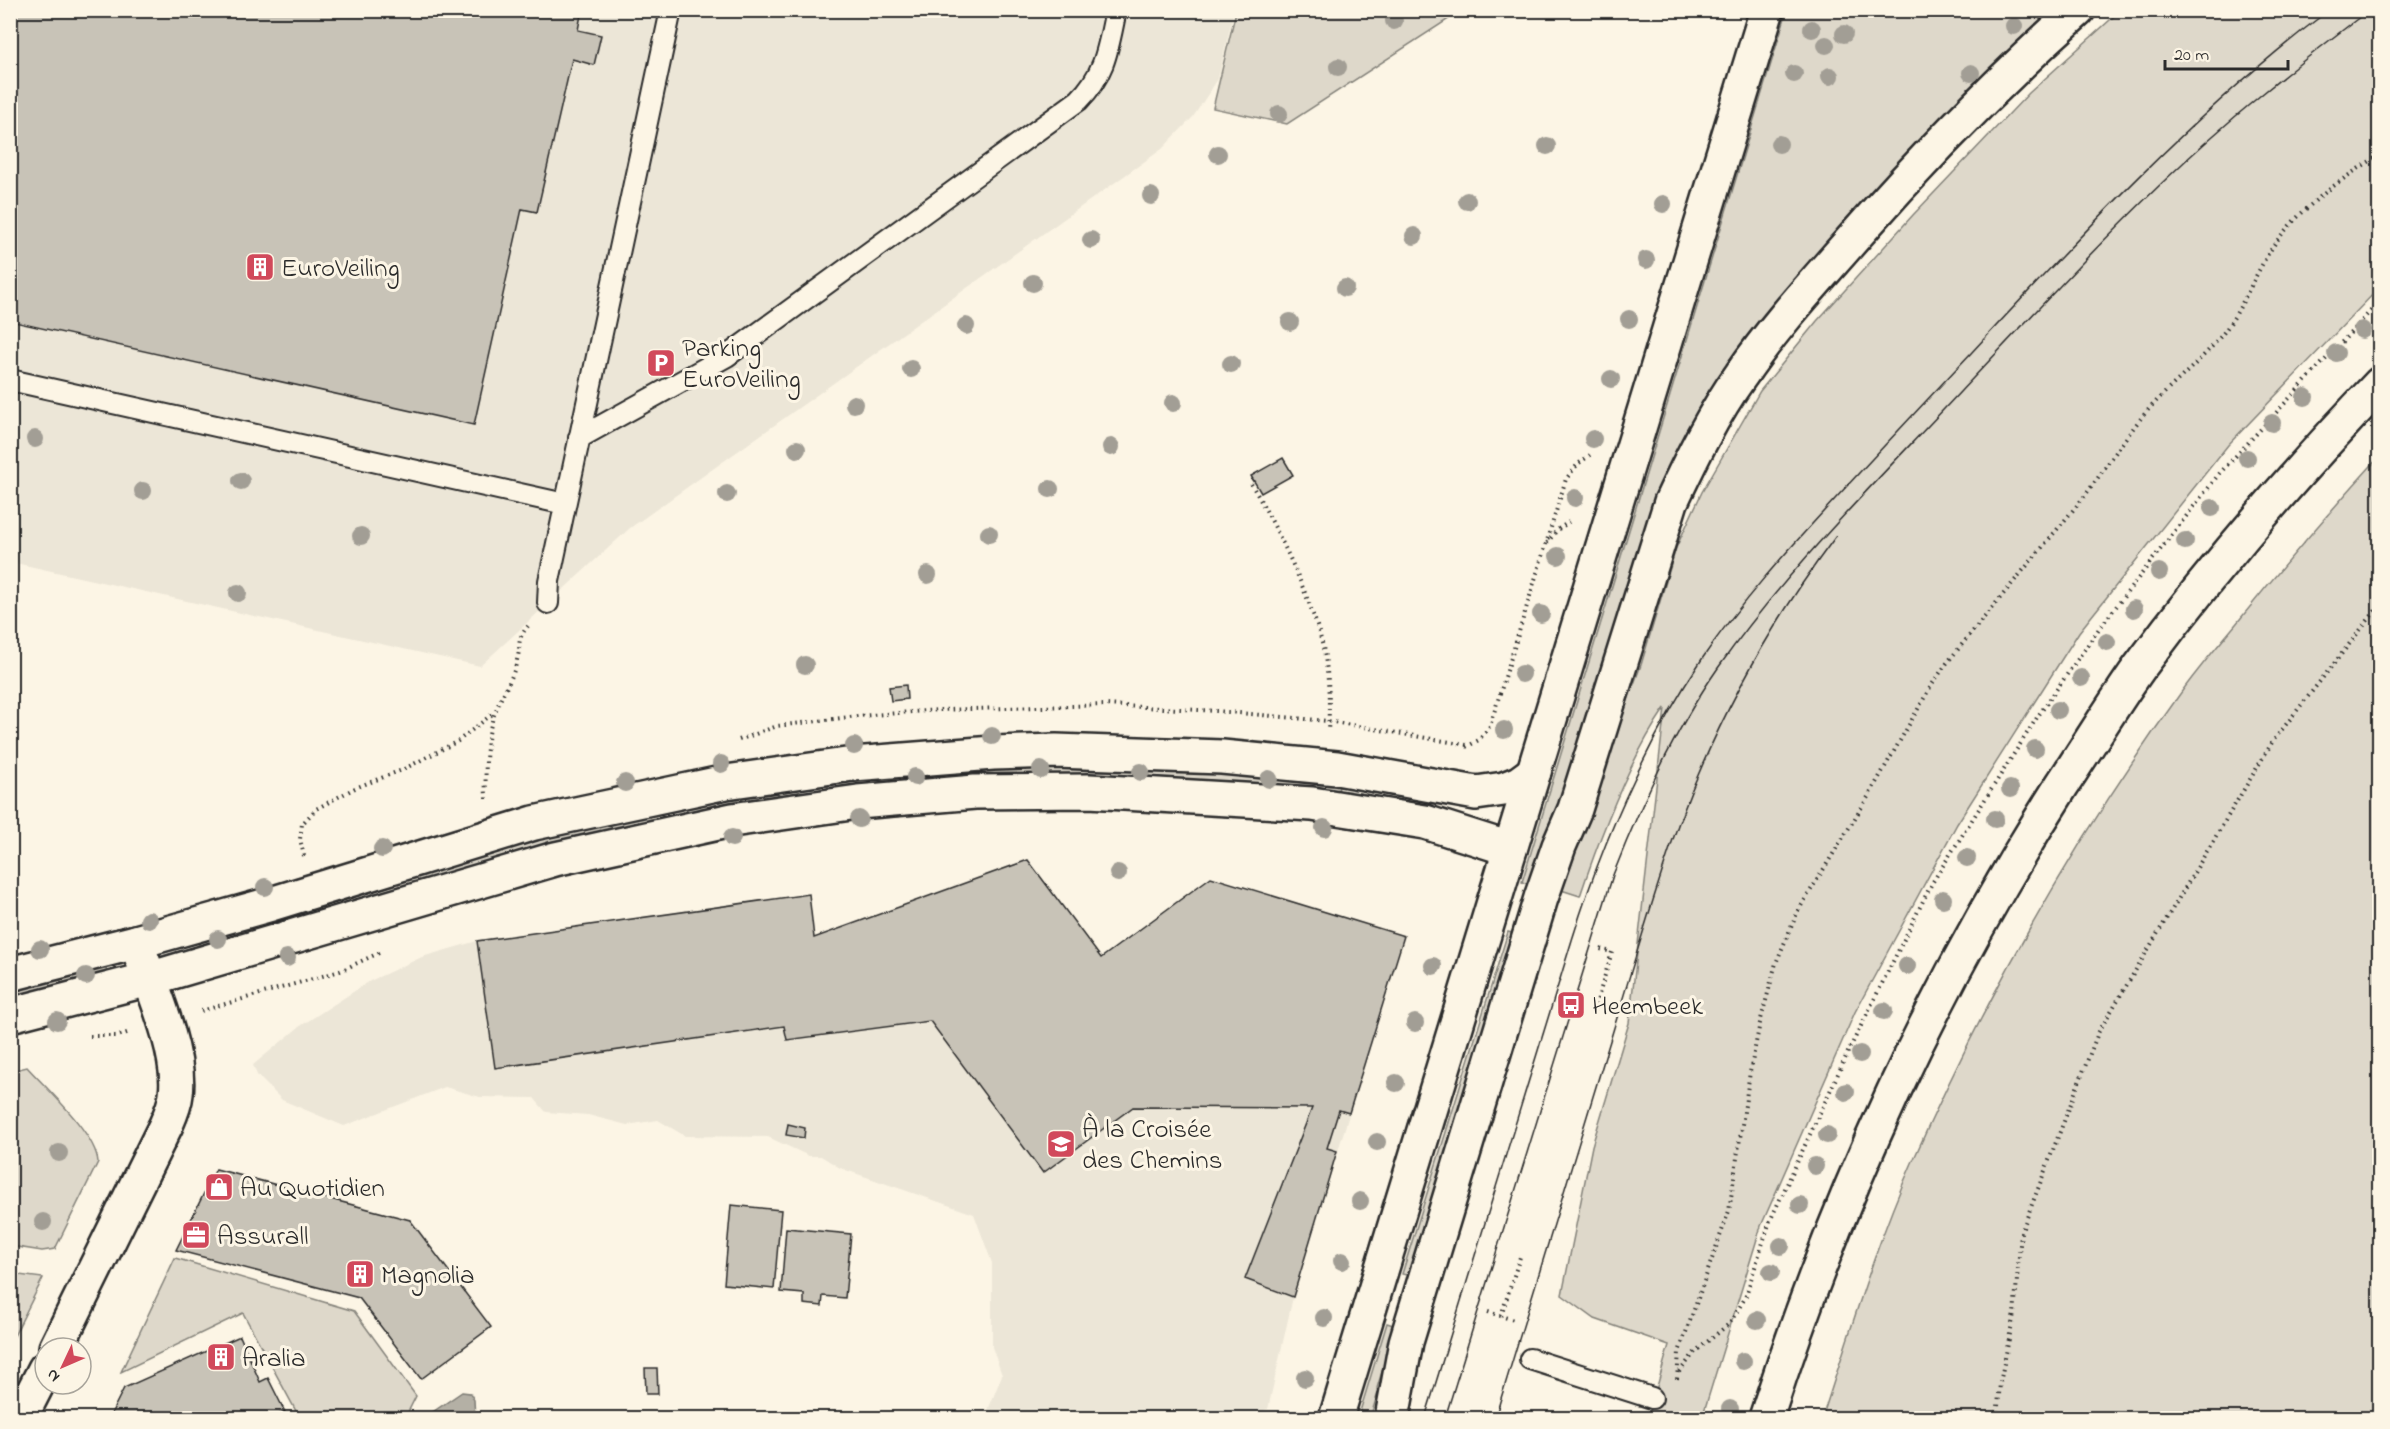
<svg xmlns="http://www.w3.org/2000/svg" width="2390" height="1429" font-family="'Indie Flower',sans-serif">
  <rect width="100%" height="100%" fill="#fcf5e5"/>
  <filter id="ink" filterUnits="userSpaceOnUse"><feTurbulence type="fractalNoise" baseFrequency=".0167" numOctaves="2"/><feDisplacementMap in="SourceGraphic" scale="12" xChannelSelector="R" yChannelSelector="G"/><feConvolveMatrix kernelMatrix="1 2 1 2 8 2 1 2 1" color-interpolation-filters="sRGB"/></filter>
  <g filter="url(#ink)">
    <g fill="#ece6d7">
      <polygon points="11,11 1234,11 1218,79 1193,117 1162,149 630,528 480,666 11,562"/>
      <polygon points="1028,860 1101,957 1211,877 1404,936 1293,1297 1268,1409 1245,1418 985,1418 1002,1375 992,1347 992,1263 974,1214 840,1168 821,1156 809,1156 768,1137 685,1136 658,1120 627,1125 588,1115 546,1112 534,1098 480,1097 445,1087 344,1126 282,1100 257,1075 253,1065 299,1027 370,981 422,957 477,941 809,894 815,938"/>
    </g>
    <g fill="#ded8ca" stroke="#84827a" stroke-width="1.5">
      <polygon points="1236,11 1236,10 1461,11 1287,124 1213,108"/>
      <polygon points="1787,11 2056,11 1753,335 1535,886 1522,882"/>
      <path d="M2120 11H2379V288L2228 445 2079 632 1957 824 1855 1012 1761 1226 1702 1418H1648L1669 1345 1595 1319 1562 1295 1592 1146 1629 1023 1665 708C1629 760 1600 836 1580 896L1558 889 1641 665 1676 548 1702 492 1760 391 1817 321 1913 215 2029 93Z"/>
      <path d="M2379 457V1418H1822C1850 1333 1875 1246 1912 1163 1985 998 2074 841 2180 694 2197 670 2217 647 2236 624 2282 567 2330 511 2379 457Z"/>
      <polygon points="1035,763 1340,780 1337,798 829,796 827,777"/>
      <polygon points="776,784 779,802 377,901 371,884 444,860"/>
      <polygon points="304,904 310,921 192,956 205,933"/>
      <polygon points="1508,932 1517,934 1411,1276 1402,1274"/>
      <polygon points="104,961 109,980 11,1006 10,986"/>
      <path d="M27 1067C47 1089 96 1134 98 1162L55 1249 42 1251 11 1246V1071Z"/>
      <polygon points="175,1258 354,1311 416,1396 405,1418 297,1418 297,1413 243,1313 121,1372"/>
      <polygon points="11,1274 43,1278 11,1342 10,1274"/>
      <polygon points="1387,1323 1396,1326 1377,1388 1379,1390 1370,1418 1358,1418"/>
    </g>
    <polygon fill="#b4b0a5" stroke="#7d7b74" stroke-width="1.5" points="462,1392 470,1393 474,1400 475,1418 424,1418"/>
    <g fill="#c8c3b7" stroke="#2b2b2b" stroke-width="1.5">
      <polygon points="10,10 582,10 578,30 601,35 594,65 572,59 537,212 522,209 474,425 10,321"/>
      <polygon points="1283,458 1293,475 1261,493 1251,476"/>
      <polygon points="906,685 907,699 891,701 889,687"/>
      <polygon points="1028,860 1101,958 1211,877 1404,936 1349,1113 1339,1110 1327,1148 1337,1151 1293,1297 1245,1279 1312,1108 1133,1107 1043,1173 930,1021 787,1040 784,1026 495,1068 477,941 809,894 814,938"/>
      <polygon points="788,1124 805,1128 804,1138 786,1135"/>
      <polygon points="216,1169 410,1220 491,1327 421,1379 359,1298 176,1250"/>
      <polygon points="731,1205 781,1210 774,1289 724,1284"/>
      <polygon points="786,1228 851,1234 845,1298 823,1296 822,1306 804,1304 804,1294 781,1292"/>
      <polygon points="240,1336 260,1382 268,1378 285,1412 271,1418 109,1418 124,1388"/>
      <polygon points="645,1368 657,1368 658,1394 646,1394"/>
    </g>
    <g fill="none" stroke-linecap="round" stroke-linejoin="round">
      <g stroke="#2b2b2b" stroke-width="24">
        <g id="lane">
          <polyline points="10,380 565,504"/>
          <path d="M579 438 727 356 1079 100C1106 73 1108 47 1116 10"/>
          <polyline points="548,603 549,581 671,10"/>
          <polyline points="1530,1359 1652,1398"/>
        </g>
      </g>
      <g stroke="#2b2b2b" stroke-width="38">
        <g id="street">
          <path d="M56 1348 166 1125C170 1116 175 1105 176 1094 182 1053 150 982 136 942"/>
          <polyline points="20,1418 45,1369"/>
          <path d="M1392 1418 1406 1342 1541 898 1559 846 1575 809 1671 502C1691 459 1713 414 1741 375 1775 325 1817 280 1857 234 1926 155 1999 81 2078 10"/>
        </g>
      </g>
      <g stroke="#2b2b2b" stroke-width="38">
        <g id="secondary">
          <polyline points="10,974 136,942 271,904 534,823 726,782 853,764 993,753 1056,751 1222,757 1337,768 1476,793 1504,789 1519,783 1534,772"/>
          <polyline points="10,1015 149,979 555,859 732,820 858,802 975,792 1089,791 1312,804 1425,822 1510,849"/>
          <polyline points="1336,1418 1767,10"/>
        </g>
      </g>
      <g stroke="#2b2b2b" stroke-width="38">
        <path id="primary" d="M1766 1418C1839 1192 1934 986 2062 785 2088 746 2112 706 2139 668 2213 568 2294 474 2380 384"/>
      </g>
      <g stroke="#2b2b2b" stroke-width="4" stroke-dasharray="1.5 4.5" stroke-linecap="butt">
        <path d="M1253 480 1250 482C1276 526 1309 593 1322 643 1329 672 1330 701 1328 731"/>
        <polyline points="1547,543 1557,530 1569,522"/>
        <polyline points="739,740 777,726 858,716 939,710 1106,705 1217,711 1328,721 1467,745"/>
        <polyline points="1466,747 1479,740 1490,726 1566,479 1578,464 1590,455"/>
        <path d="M486 799C485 771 485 738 495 712 502 694 513 679 517 660 522 643 515 642 528 626"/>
        <polyline points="304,856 300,839 302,824 316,809 355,788 402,770 458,741 495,712"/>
        <polyline points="201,1011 340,971 381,952"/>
        <polyline points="1594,1011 1612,952 1600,949"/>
        <polyline points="90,1036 118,1036 130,1032"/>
        <polyline points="1488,1312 1514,1320"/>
        <polyline points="1501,1316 1520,1257"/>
        <polyline points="1679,1372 1696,1351 1730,1323 1745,1298 1770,1221 1849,1050 1932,883 2038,716 2098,630 2219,474 2380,301"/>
        <path d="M1677 1379 1679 1352 1729 1211 1750 1072 1760 1023 1776 963 1798 911 1868 797 1931 686 1947 663C1992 607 2038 553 2083 498 2103 472 2121 443 2142 417 2166 388 2197 366 2221 336 2244 307 2255 272 2276 242 2303 206 2342 178 2380 155"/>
        <polyline points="1997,1418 2000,1383 2014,1314 2021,1233 2098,1033 2273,741 2380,605"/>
      </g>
      <use href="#lane" stroke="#fcf5e5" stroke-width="20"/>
      <use href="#street" stroke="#fcf5e5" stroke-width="33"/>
      <use href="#secondary" stroke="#fcf5e5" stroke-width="33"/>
      <use href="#primary" stroke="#fcf5e5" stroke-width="33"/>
      <g stroke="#2b2b2b" stroke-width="1.5">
        <path d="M1425 1418 1572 940C1603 840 1644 746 1702 659 1741 601 1788 550 1835 499 1880 450 1926 401 1972 352 2084 231 2197 110 2329 10"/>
        <path d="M1445 1418 1613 875C1641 803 1674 731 1718 668 1789 567 1877 481 1960 392 2027 321 2093 249 2163 182 2227 120 2298 64 2369 10"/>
        <path d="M1495 1418C1532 1298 1569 1178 1605 1057 1629 980 1651 901 1678 825 1716 723 1771 623 1836 536"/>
      </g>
    </g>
    <g fill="#a29e95">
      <circle cx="1394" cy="21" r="9"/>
      <circle cx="2014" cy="26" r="9"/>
      <circle cx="1812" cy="29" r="9"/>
      <circle cx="1844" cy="34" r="9"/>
      <circle cx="1826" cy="45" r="9"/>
      <circle cx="1338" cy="67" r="9"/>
      <circle cx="1971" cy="73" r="9"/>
      <circle cx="1794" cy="74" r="9"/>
      <circle cx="1830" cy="76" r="9"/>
      <circle cx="1279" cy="114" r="9"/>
      <circle cx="1779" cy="144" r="9"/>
      <circle cx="1547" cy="146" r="9"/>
      <circle cx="1218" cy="154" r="9"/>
      <circle cx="1151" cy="196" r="9"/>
      <circle cx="1467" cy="201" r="9"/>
      <circle cx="1663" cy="204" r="9"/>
      <circle cx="1414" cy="236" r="9"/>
      <circle cx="1091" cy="240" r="9"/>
      <circle cx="1646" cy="260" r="9"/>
      <circle cx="1033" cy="283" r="9"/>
      <circle cx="1345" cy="288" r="9"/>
      <circle cx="1629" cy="319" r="9"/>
      <circle cx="1290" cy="322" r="9"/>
      <circle cx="966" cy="326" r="9"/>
      <circle cx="2362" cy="330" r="9"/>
      <circle cx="2336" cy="353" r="9"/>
      <circle cx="1231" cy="364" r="9"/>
      <circle cx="911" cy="369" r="9"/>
      <circle cx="1611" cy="379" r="9"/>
      <circle cx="2305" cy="397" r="9"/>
      <circle cx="1173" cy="403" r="9"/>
      <circle cx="854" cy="404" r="9"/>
      <circle cx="2272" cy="423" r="9"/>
      <circle cx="35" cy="439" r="9"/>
      <circle cx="1593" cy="439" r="9"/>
      <circle cx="1111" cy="447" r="9"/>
      <circle cx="797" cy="449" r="9"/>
      <circle cx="2247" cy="458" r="9"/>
      <circle cx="241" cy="481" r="9"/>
      <circle cx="1050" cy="489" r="9"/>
      <circle cx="143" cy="491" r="9"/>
      <circle cx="727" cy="494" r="9"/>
      <circle cx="1575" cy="498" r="9"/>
      <circle cx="2212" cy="508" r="9"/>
      <circle cx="989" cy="534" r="9"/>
      <circle cx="361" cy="536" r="9"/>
      <circle cx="2185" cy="541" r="9"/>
      <circle cx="1558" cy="556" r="9"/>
      <circle cx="2159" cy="572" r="9"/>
      <circle cx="928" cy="575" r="9"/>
      <circle cx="238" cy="593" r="9"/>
      <circle cx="2134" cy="609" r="9"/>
      <circle cx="1541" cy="614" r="9"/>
      <circle cx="2107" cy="642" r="9"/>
      <circle cx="805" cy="665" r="9"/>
      <circle cx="1522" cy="674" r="9"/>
      <circle cx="2081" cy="678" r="9"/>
      <circle cx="2058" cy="710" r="9"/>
      <circle cx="1504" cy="730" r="9"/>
      <circle cx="992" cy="736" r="9"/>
      <circle cx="854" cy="746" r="9"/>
      <circle cx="2035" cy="749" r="9"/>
      <circle cx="721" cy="764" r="9"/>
      <circle cx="1041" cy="770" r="9"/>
      <circle cx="1141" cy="772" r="9"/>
      <circle cx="915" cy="777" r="9"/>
      <circle cx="1269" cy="779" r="9"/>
      <circle cx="625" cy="783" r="9"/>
      <circle cx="2010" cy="789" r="9"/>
      <circle cx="859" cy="819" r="9"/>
      <circle cx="1995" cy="819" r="9"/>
      <circle cx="1324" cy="828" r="9"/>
      <circle cx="732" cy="838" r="9"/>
      <circle cx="382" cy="849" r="9"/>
      <circle cx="1967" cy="858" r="9"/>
      <circle cx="1118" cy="873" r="9"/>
      <circle cx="265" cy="887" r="9"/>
      <circle cx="1943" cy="899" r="9"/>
      <circle cx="149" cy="920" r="9"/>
      <circle cx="218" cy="939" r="9"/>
      <circle cx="40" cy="949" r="9"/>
      <circle cx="287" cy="958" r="9"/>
      <circle cx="1433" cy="966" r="9"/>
      <circle cx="1907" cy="966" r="9"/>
      <circle cx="86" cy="976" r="9"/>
      <circle cx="1884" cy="1011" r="9"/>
      <circle cx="57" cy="1021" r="9"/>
      <circle cx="1415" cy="1023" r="9"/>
      <circle cx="1860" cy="1054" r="9"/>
      <circle cx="1396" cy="1083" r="9"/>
      <circle cx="1846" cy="1092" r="9"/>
      <circle cx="1827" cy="1135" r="9"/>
      <circle cx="1377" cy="1142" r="9"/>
      <circle cx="59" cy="1153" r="9"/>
      <circle cx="1815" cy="1166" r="9"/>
      <circle cx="1360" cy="1201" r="9"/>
      <circle cx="1800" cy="1205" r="9"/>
      <circle cx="43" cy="1222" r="9"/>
      <circle cx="1781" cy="1246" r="9"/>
      <circle cx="1342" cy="1261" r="9"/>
      <circle cx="1771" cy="1272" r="9"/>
      <circle cx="1324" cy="1318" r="9"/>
      <circle cx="1757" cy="1320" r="9"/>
      <circle cx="1743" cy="1361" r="9"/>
      <circle cx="1305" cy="1378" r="9"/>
      <circle cx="1730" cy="1409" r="9"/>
    </g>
  </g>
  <defs>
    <g id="building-square" transform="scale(1.5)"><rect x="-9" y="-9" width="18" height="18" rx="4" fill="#d1495b" stroke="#fcf5e5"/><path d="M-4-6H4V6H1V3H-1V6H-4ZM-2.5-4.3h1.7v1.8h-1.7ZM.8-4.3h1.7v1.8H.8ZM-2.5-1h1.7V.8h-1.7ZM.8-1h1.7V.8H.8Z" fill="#fff"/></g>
    <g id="parking-square" transform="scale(1.5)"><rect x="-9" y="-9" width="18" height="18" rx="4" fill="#d1495b" stroke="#fcf5e5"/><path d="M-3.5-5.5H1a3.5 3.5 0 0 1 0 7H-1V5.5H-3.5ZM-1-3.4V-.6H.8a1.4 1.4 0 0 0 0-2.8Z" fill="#fff"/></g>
    <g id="bus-square" transform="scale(1.5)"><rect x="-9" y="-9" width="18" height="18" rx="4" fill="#d1495b" stroke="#fcf5e5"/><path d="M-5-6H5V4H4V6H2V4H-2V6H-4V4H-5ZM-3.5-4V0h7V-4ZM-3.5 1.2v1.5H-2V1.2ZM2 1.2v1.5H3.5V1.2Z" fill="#fff"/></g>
    <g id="school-square" transform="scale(1.5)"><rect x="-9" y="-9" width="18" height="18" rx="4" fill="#d1495b" stroke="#fcf5e5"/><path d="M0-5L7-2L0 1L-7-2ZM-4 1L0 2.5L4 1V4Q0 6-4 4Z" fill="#fff"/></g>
    <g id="shop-square" transform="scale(1.5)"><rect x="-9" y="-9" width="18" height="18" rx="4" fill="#d1495b" stroke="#fcf5e5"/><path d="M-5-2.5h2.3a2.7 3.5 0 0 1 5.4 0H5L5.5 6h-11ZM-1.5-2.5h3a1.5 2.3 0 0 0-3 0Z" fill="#fff"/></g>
    <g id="office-square" transform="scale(1.5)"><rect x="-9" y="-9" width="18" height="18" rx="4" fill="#d1495b" stroke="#fcf5e5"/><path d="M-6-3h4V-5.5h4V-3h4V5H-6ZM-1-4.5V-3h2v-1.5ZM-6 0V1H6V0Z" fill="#fff"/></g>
  </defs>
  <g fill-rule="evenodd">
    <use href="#building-square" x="260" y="267"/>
    <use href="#parking-square" x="661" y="363"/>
    <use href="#bus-square" x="1571" y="1005"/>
    <use href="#school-square" x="1061" y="1144"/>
    <use href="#shop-square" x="219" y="1187"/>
    <use href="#office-square" x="196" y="1235"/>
    <use href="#building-square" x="360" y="1274"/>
    <use href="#building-square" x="221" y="1357"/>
  </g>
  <g text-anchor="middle" stroke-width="6" stroke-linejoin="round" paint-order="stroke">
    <g font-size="27" fill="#2b2b2b" stroke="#fcf5e5" text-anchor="start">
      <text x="281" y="276">EuroVeiling</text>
      <text x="682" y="356">Parking<tspan x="682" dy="31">EuroVeiling</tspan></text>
      <text x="1592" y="1014">Heembeek</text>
      <text x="1082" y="1137">À la Croisée<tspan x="1082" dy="31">des Chemins</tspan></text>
      <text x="240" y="1196">Au Quotidien</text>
      <text x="217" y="1244">Assurall</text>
      <text x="381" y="1283">Magnolia</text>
      <text x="242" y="1366">Aralia</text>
    </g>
  </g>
  <rect width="2390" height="1429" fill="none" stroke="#fcf5e5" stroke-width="36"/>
  <rect x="18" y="18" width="2354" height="1393" fill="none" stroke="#2b2b2b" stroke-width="2" filter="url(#ink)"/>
  <g transform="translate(63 1366) rotate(226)"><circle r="28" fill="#fcf5e5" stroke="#a8a49b" stroke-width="1.5"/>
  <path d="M0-4.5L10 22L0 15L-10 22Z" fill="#d1495b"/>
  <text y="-9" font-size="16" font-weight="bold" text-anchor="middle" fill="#2b2b2b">N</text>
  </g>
  <path d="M2165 60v9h123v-9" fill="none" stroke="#2b2b2b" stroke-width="3"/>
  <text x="2174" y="60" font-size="18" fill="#2b2b2b" stroke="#fcf5e5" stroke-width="4.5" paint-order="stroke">20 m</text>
</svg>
